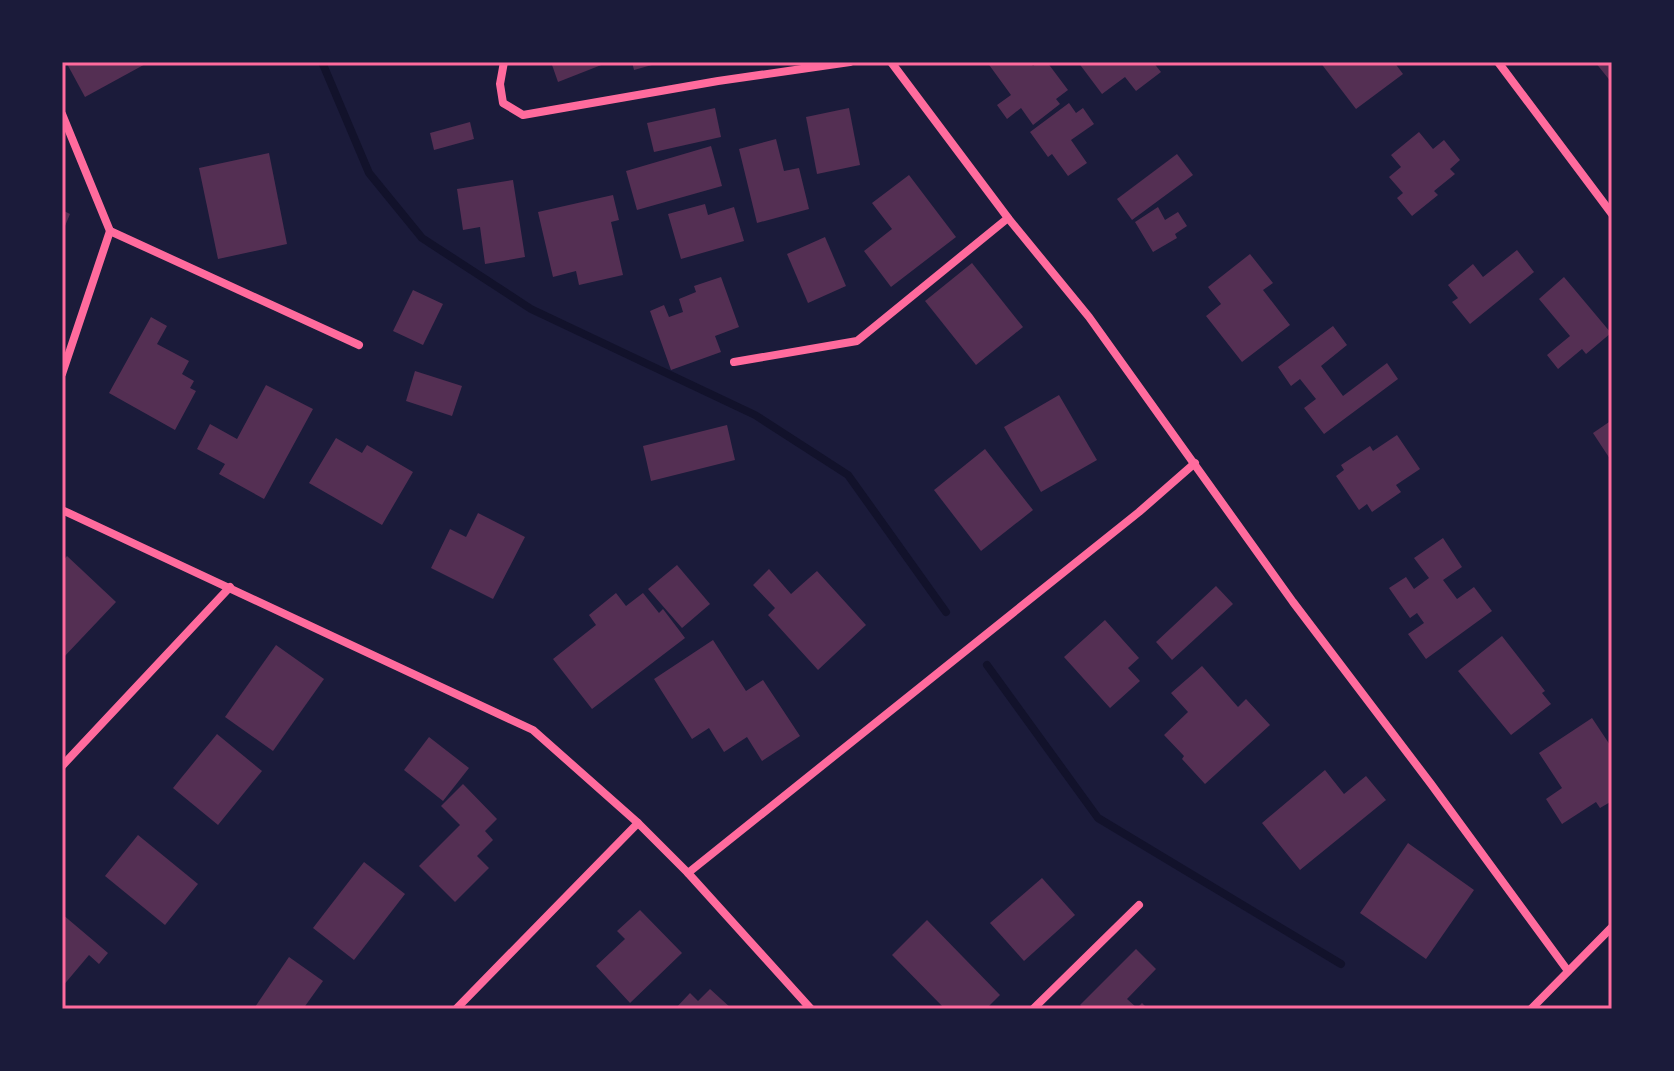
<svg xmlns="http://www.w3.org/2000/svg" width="1674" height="1071" font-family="Inter,sans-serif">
  <rect width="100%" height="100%" fill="#1b1b3a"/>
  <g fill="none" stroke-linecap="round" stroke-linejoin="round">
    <g stroke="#12122b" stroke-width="8">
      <polyline points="322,62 369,173 422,238 531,309 755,415 848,475 946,612"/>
      <polyline points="987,665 1098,818 1341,964"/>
    </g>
  </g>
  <g fill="#542f53">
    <polygon points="66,62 149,62 85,97"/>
    <polygon points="551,62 609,62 558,82"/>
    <polygon points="632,62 659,62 659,63 634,70"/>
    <polygon points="987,62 1030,62 1033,66 1038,62 1047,62 1068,90 1056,99 1060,104 1033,125 1021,108 1007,119 997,105 1011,95"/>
    <polygon points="1078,62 1153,62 1161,72 1136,91 1125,77 1102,94"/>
    <polygon points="1320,62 1394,62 1403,74 1356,109"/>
    <polygon points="1595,62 1612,62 1612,83"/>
    <polygon points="1069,103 1076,113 1083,108 1094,124 1071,140 1087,163 1068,176 1052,154 1048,157 1030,132"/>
    <polygon points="715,108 721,137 654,152 647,123"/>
    <polygon points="849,108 860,165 817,174 806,117"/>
    <polygon points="470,122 474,139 434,150 430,133"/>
    <polygon points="1419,132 1433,149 1444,140 1460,160 1450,169 1455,174 1434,191 1438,195 1412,216 1397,198 1403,193 1389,177 1401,167 1391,155"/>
    <polygon points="776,139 784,171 799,168 809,209 757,223 739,149"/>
    <polygon points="711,146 722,186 637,210 626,171"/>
    <polygon points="269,153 287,244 218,259 199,168"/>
    <polygon points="1177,154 1193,175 1132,220 1117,199"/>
    <polygon points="909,175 956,237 891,287 864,251 892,229 872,203"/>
    <polygon points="513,180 525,257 485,264 480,227 463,230 457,189"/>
    <polygon points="613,195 619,220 611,222 623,275 579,285 576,271 553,277 538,212"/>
    <polygon points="705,204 708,215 734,207 744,241 681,259 668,214"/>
    <polygon points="1158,207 1165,220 1178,212 1187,226 1175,234 1177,238 1153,252 1135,222"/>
    <polygon points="62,210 70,214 62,233"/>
    <polygon points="825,237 846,286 808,303 787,254"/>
    <polygon points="1517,250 1534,272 1470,324 1452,302 1458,298 1448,285 1473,264 1483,277"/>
    <polygon points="1250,254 1273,283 1263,290 1290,325 1242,362 1206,316 1221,304 1208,287"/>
    <polygon points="972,263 1023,327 976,365 925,301"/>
    <polygon points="721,277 739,327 715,336 721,352 671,370 650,311 664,305 669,317 683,312 679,299 696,292 694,286"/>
    <polygon points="1564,277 1611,333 1586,354 1582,349 1558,369 1547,355 1570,336 1539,299"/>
    <polygon points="413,290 443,304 423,345 393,331"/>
    <polygon points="151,317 167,326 157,344 189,361 182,374 194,381 190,388 196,391 175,430 109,393"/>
    <polygon points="1333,326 1347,345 1321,366 1343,396 1387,363 1398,379 1324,434 1304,408 1316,399 1300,379 1291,386 1278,367"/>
    <polygon points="415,371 462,386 452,416 406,401"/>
    <polygon points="266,385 313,409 264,499 219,474 225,464 197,449 210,424 237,439"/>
    <polygon points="1059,395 1097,460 1041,492 1004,427"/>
    <polygon points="1612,420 1612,462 1593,433"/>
    <polygon points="727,425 735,460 651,481 643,446"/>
    <polygon points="1397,435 1420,469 1396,485 1401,492 1372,512 1367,504 1359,510 1336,476 1344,470 1341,465 1370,446 1373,451"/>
    <polygon points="336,438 362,453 367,445 413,472 382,525 309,483"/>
    <polygon points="985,449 1033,510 981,551 934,490"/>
    <polygon points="478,513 525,537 493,599 431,568 450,529 466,537"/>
    <polygon points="1443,538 1462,567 1443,580 1457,599 1474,587 1492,611 1426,659 1408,634 1424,623 1417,613 1410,618 1389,588 1406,577 1414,589 1429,578 1414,558"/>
    <polygon points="67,556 116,602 62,659 62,562"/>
    <polygon points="677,565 710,604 682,628 648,589"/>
    <polygon points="769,569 791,594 817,571 866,625 818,670 768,615 775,608 753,585"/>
    <polygon points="1216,586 1233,604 1172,660 1156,642"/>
    <polygon points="616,593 626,606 643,593 659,613 663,609 685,638 592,709 553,659 596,625 589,615"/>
    <polygon points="1105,620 1139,658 1128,668 1140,681 1110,708 1064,657"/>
    <polygon points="1502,636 1545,691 1542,693 1551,704 1511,735 1458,671"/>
    <polygon points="713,640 746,691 763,680 800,736 762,761 747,737 724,752 709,728 692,739 654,679"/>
    <polygon points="276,645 324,679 273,751 225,717"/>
    <polygon points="1202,666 1238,707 1246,699 1270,725 1205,784 1182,759 1184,756 1164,735 1188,712 1171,693"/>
    <polygon points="1592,718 1612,748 1612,801 1600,808 1596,802 1562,824 1546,799 1562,788 1539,753"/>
    <polygon points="217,734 262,771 218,825 173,788"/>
    <polygon points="429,737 469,768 443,801 404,770"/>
    <polygon points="1325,770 1344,794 1366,776 1386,800 1300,870 1262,823"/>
    <polygon points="463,784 497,819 485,831 493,840 477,856 489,868 455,902 419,866 460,825 441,806"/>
    <polygon points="138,835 198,884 165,925 105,876"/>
    <polygon points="1408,843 1474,890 1426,959 1360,913"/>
    <polygon points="364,862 405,894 354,960 313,928"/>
    <polygon points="1042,878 1075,915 1024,961 990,923"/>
    <polygon points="640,910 682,953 630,1003 596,966 625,939 617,931"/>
    <polygon points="62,914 108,953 99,964 89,955 62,987"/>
    <polygon points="927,920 1000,995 986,1009 945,1009 892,955"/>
    <polygon points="1136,949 1156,969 1127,999 1137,1008 1142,1003 1148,1009 1084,1009 1080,1005"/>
    <polygon points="289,957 323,981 303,1009 258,1009 255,1007"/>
    <polygon points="710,989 732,1009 675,1009 690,993 698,1001"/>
  </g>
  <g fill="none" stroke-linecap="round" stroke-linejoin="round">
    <g stroke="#ff6b9d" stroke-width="8">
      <polyline points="504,62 500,84 503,103 523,115 718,81 850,62"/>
      <polyline points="891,62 1008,218 1089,317 1293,602 1431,784 1568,971"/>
      <polyline points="1498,62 1612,214"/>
      <polyline points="62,114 110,231 62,374"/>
      <polyline points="110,231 359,345"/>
      <polyline points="734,362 857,341 1008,218"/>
      <polyline points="62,510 533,730 638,823 688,873 811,1009"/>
      <polyline points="62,766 230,587"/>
      <polyline points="688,873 1139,512 1195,463"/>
      <polyline points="456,1009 638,823"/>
      <polyline points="1033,1009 1139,905"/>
      <polyline points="1531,1009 1612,927"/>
    </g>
  </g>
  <rect width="1674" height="1071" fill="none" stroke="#1b1b3a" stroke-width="128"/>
  <rect x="64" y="64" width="1546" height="943" fill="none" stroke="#ff6b9d" stroke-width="3"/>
</svg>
